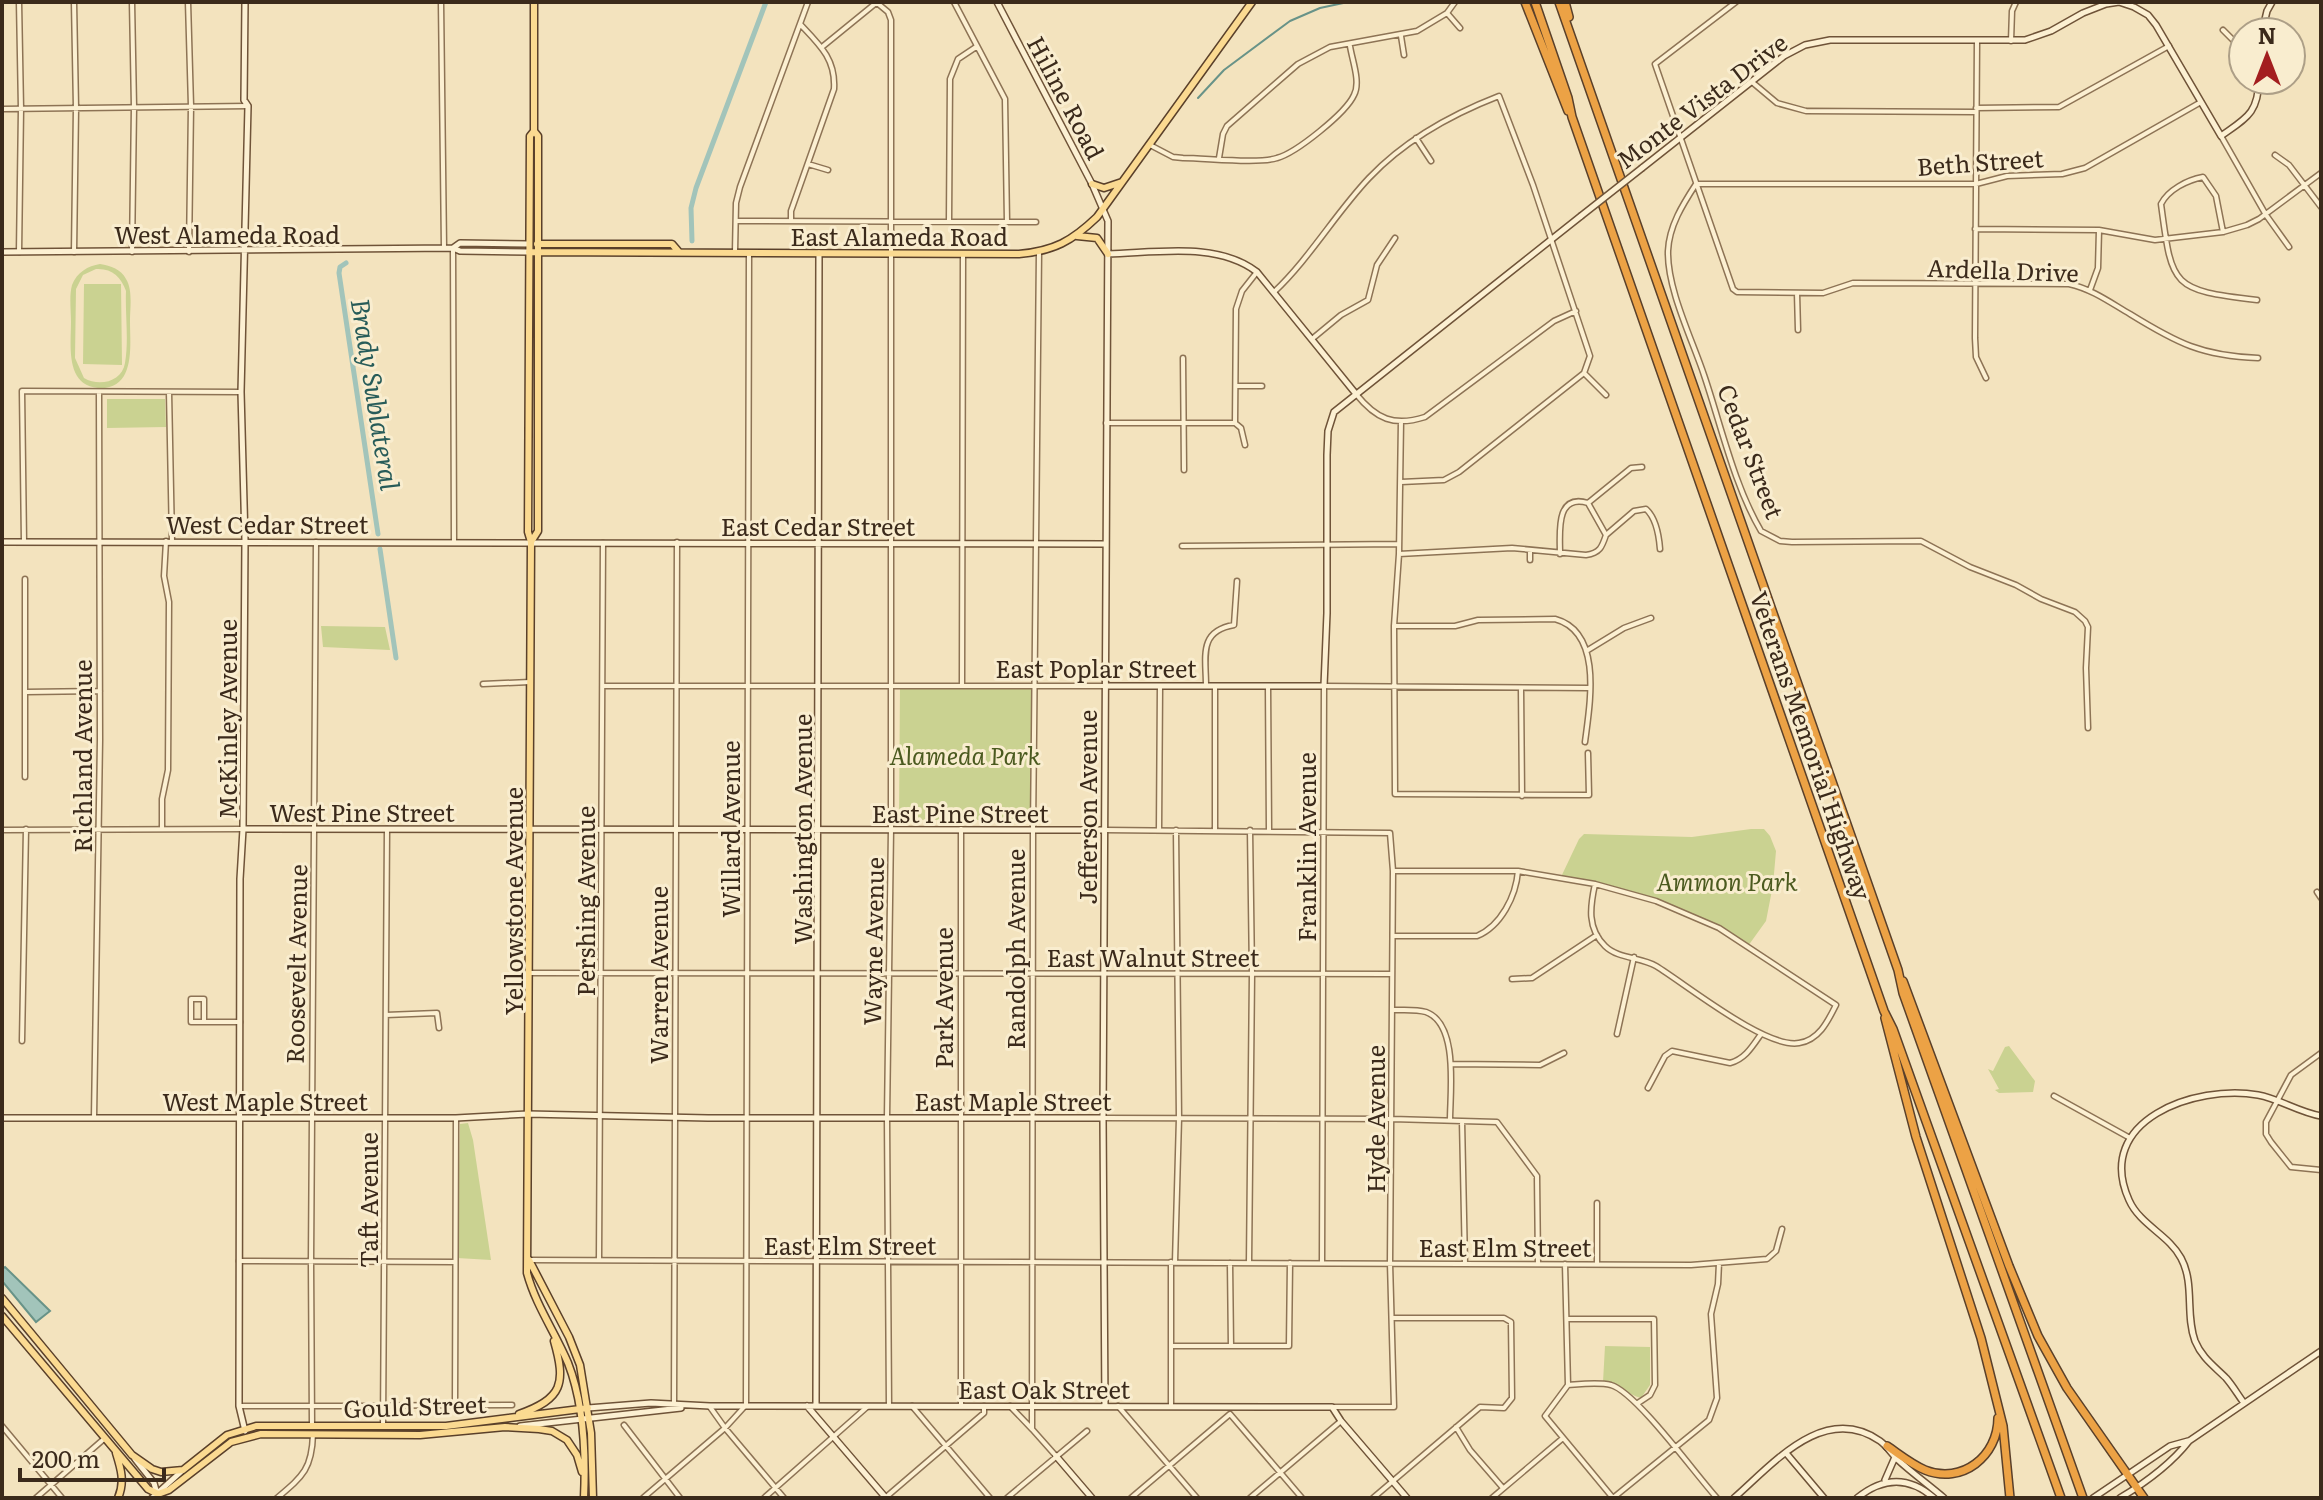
<svg xmlns="http://www.w3.org/2000/svg" width="2323" height="1500" viewBox="0 0 2323 1500" font-family="Literata,serif">
<style>
.green{fill:#cad291;fill-rule:evenodd}
.water{fill:#a2c4ba;stroke:#689388;stroke-width:2}
.lines{fill:none;stroke-linecap:round;stroke-linejoin:round}
.stream{stroke:#689388;stroke-width:2}
.canal{stroke:#a2c4ba;stroke-width:5}
.street-casing{stroke:#8d7355;stroke-width:7}
.secondary-casing{stroke:#6f5338;stroke-width:8}
.primary-casing{stroke:#5a402a;stroke-width:9}
.highway-casing{stroke:#5a402a;stroke-width:10}
.street{stroke:#fcf0d2;stroke-width:4}
.secondary{stroke:#fcf0d2;stroke-width:5}
.primary{stroke:#fbda91;stroke-width:6}
.highway{stroke:#eca245;stroke-width:7}
.secondary-bridge-casing{stroke:#6f5338;stroke-width:8;stroke-linecap:butt}
.secondary-bridge{stroke:#fcf0d2;stroke-width:5}
.labels{text-anchor:middle;dominant-baseline:central;stroke-width:6;stroke-linejoin:round;paint-order:stroke}
.street-label{font-size:24px;fill:#3b2a1b;stroke:#f9edcf}
.park-label{font-size:24px;font-style:italic;fill:#4b5a1f;stroke:#f9edcf}
.water-label{font-size:26px;font-style:italic;fill:#285c59;stroke:#f9edcf}
</style>
<rect width="100%" height="100%" fill="#f3e3be"/>
<path class="green" d="M100,264C111,266 121,269 126,279C133,290 130,308 130,321C130,346 136,390 98,388C65,385 71,345 71,322C71,310 69,296 72,285C77,272 88,266 100,264ZM96,269C112,268 121,277 126,291C125,314 129,340 125,363C122,382 99,387 84,378L75,358L76,289L83,275Z
M84,284H121L122,365L83,364Z
M107,399H165L166,427L107,428Z
M321,626L385,627L390,650L323,647Z
M900,686L1032,688L1030,820H899Z
M1751,829H1764L1770,836L1776,851L1773,885L1766,921L1748,946L1719,928L1656,901L1561,877L1579,839L1584,834L1692,837Z
M2009,1046L2035,1081L2033,1092L1999,1093L1995,1090L1999,1089L1988,1069L1993,1071L2005,1047Z
M468,1123L473,1140L491,1260L457,1258L460,1124Z
M1605,1346L1650,1347V1385L1641,1398C1628,1395 1620,1384 1603,1382Z"/>
<path class="water" d="M5,1267L50,1311L36,1322L2,1281V1269Z"/>
<g class="lines">
<path class="stream" d="M1198,98L1224,70L1290,21L1320,8L1348,2"/>
<path class="canal" d="M692,241L691,208L696,188L766,2
M346,263L340,267L339,273L378,534
M380,549L396,658"/>
<g class="street-casing">
<path id="street" d="M19,2L21,109L19,252
M74,2L76,108L74,252
M132,2L134,107L132,252
M188,2L191,106L189,252
M441,2L444,248
M876,2L888,12L891,20V829L887,1118L889,1406
M954,2L1005,99L1007,222
M1736,2L1655,64L1733,289L1737,292L1823,293L1853,283L2069,284C2092,289 2111,303 2130,314C2177,343 2202,356 2258,358
M1447,13L1460,28
M2223,30L2238,45L2243,46
M1401,36L1404,55
M1977,41L1975,338L1976,357L1986,378
M2011,41L2012,11L2016,2
M822,47L876,3
M1752,82L1777,103L1806,111L1976,112
M1976,108L2059,107L2169,46
M2,109L248,106
M2221,136L2266,215L2289,247
M1416,138L1431,161
M1150,145L1173,157L1183,158C1206,158 1258,164 1277,158C1296,153 1346,113 1354,95C1361,82 1352,60 1350,46
M2275,155L2289,165L2321,207
M1219,158L1223,134L1227,126L1298,64L1330,47L1417,31L1447,13L1455,2
M808,164L828,170
M791,220V211L834,89C836,59 819,44 800,24
M736,221L1036,222
M949,221L950,79L958,59L976,47
M1975,229L2099,230L2155,240L2223,232L2247,225L2259,219L2321,173
M2223,232L2216,196L2203,177C2187,180 2168,190 2161,204C2172,287 2171,290 2257,300
M453,248L454,542
M735,252L736,203L740,187L808,2
M1039,252L1033,830L1032,1429L1056,1456
M2090,290L2098,268L2099,230
M1274,292C1310,258 1335,214 1369,178C1405,140 1450,115 1499,96L1533,185L1590,356L1584,373
M1797,293L1798,330
M1312,339L1341,315L1368,300L1377,265L1395,238
M1183,358L1184,470
M1584,373L1606,395
M1237,386H1262
M169,392L172,541
M1356,394C1376,419 1394,427 1425,417L1554,321L1576,311
M1401,421L1399,554L1394,626L1395,794L1589,795L1588,753
M1106,423H1235
M1235,423L1236,309L1242,291L1257,272
M1235,423L1241,428L1245,445
M1401,482L1444,480L1459,472L1584,373
M1588,503L1631,468L1642,467
M24,542L22,391L241,392
M1182,546L1399,544
M1399,554L1512,548L1586,555C1600,553 1602,547 1606,535
M1560,554C1560,533 1555,493 1588,503L1606,535L1634,511L1646,509C1656,518 1659,536 1660,549
M1530,560V551
M25,579V777
M1394,626H1455L1478,620L1555,619C1603,632 1590,703 1585,742
M1588,650L1624,628L1651,618
M483,684L530,682
M962,684L963,255
M603,686H1105
M1206,686C1206,657 1198,631 1234,625L1237,581
M1215,686V830
M1268,686L1269,830
M1521,688L1522,796
M26,692L100,691
M2088,728L2086,668L2088,627L2085,621L2075,612L2041,599L2016,585L1970,567L1921,541L1792,542L1780,541L1761,531C1734,485 1721,425 1704,375C1692,339 1667,289 1668,251C1669,226 1683,204 1696,184H1976L2007,176L2062,174L2085,168L2201,102
M162,829V799L168,770L169,602L164,576L166,541
M961,829V1406
M2,830L243,829
M1105,830L1390,833L1393,871L1390,1263L1394,1407H1332
M1159,830L1160,686
M1393,871H1518L1595,884L1656,901L1719,928L1836,1005C1828,1021 1819,1040 1799,1043C1766,1049 1687,985 1656,966C1641,957 1618,959 1605,946C1587,928 1590,907 1595,884
M2317,892L2321,898
M1393,936H1477C1501,926 1516,896 1518,871
M530,973L1391,974
M1512,979L1532,978L1597,935
M191,999H204V1022H191Z
M1394,1010C1404,1010 1416,1009 1426,1012C1459,1024 1450,1092 1450,1120
M386,1015L437,1013L439,1028
M204,1022H240
M1617,1034L1634,957
M22,1041L26,829
M2321,1053L2291,1075L2266,1122V1134L2271,1142L2291,1167L2321,1170
M1451,1064L1540,1065L1564,1053
M1648,1088L1665,1056L1672,1051L1730,1063C1745,1059 1752,1047 1761,1034
M2054,1096L2130,1138
M94,1118L100,740L99,393
M1103,1118L1392,1119L1497,1122L1537,1176L1538,1264
M1462,1121L1465,1264
M529,1260L1691,1265L1767,1259L1776,1251L1782,1229
M599,1260L603,543
M239,1261L455,1262
M1171,1262V1406
M1175,1262L1179,1118L1176,830
M1230,1263L1231,1346
M1249,1263L1252,974L1250,830
M1322,1263L1324,686L1589,688
M1565,1264L1568,1385L1545,1416L1613,1498L1709,1420L1717,1398L1711,1314L1718,1284L1719,1263
M1597,1264V1203
M1567,1319H1654L1655,1385L1650,1395L1638,1403
M1171,1346H1289L1290,1263
M1568,1385C1582,1384 1598,1382 1611,1385C1636,1392 1696,1475 1717,1498
M674,1404L677,542
M239,1406L512,1405
M912,1406L990,1498
M1010,1406L1032,1429
M1118,1406L1197,1498
M455,1407L456,1118
M710,1407L725,1428L784,1498
M1230,1414L1302,1498
M312,1425L311,1262L316,542
M624,1425L680,1498
M2,1426L62,1498
M383,1427L387,829
M1456,1427L1470,1450L1503,1488
M36,1498L105,1438
M277,1498C303,1476 312,1469 313,1434
M643,1498L725,1428L746,1405L749,253
M764,1498L867,1407
M885,1498L984,1413V1406
M1007,1498L1087,1431
M1131,1498L1230,1414
M1250,1498L1341,1421
M1373,1498L1480,1407L1504,1408L1512,1398L1511,1322L1504,1318H1392
M1492,1498L1563,1438"/>
</g>
<g class="secondary-casing">
<path id="secondary" d="M245,2L244,100L248,106L241,392L245,540L243,829L240,879L239,1406L245,1431
M997,2L1092,184L1108,221L1103,1118L1105,1406
M2262,32L2267,11L2272,2
M1642,168L1784,56L1805,45L1830,40H2025L2051,31L2083,13L2106,4L2119,2L2134,7L2148,15L2156,25L2221,136C2246,118 2258,114 2259,80
M453,248L460,243L529,244
M2,252L453,248L460,251L529,252
M1108,254C1155,253 1217,241 1257,272L1356,394
M2,542L1105,544
M1105,686H1324L1327,613V455L1328,431L1334,412L1581,216
M243,829L1105,830
M2,1118H456L528,1114L708,1118H1103
M2244,1403C2238,1395 2233,1386 2226,1378C2214,1366 2202,1358 2195,1341C2185,1314 2195,1284 2181,1258C2169,1235 2140,1225 2129,1200C2093,1120 2196,1084 2258,1095C2280,1099 2298,1112 2321,1116
M807,1406L886,1498
M816,1406L819,253
M588,1408L651,1403L710,1406L1332,1407L1341,1421L1407,1498
M520,1426L681,1408
M1786,1453L1824,1498
M1056,1456L1092,1498
M135,1459L154,1483L157,1494
M1885,1480L1895,1457
M152,1498L183,1470
M1734,1498C1773,1464 1824,1402 1880,1441C1887,1446 1891,1453 1897,1459C1912,1473 1929,1485 1944,1498
M1857,1498C1883,1477 1909,1476 1934,1498
M2093,1498L2170,1446L2188,1441
M2120,1498C2145,1483 2171,1464 2189,1441L2321,1351"/>
</g>
<g class="primary-casing">
<path id="primary" d="M534,131L530,136L528,532L531,542L527,1273C536,1306 555,1332 568,1363C584,1404 586,1455 584,1498
M1092,184L1104,188L1122,182
M1077,236L1097,238L1108,254
M537,244H672L678,251
M529,252L1019,254C1054,251 1072,241 1097,217L1252,2
M531,542L538,531V136L534,131V2
M529,1260L569,1337L580,1365L591,1433L593,1498
M2,1298L132,1455L152,1469L161,1472L183,1470L227,1435L256,1426H446L588,1408
M2,1316L148,1489L158,1494L169,1490L231,1442L261,1434L420,1435L505,1427L539,1429L552,1431L567,1440L577,1455L582,1472
M519,1414C563,1399 566,1383 554,1341
M116,1453C121,1469 125,1482 118,1498"/>
</g>
<g class="highway-casing">
<path id="highway" d="M1525,2L1568,111
M1535,2L1568,98L1572,117L1884,1011L1893,1029L2061,1498
M1559,2L1898,970L1903,993L2083,1498
M1565,2L1569,17
M1903,981L2009,1266L2038,1336L2067,1388L2144,1498
M1885,1018L1916,1137L1981,1338L2003,1426L2010,1498
M1887,1446C1899,1454 1911,1464 1925,1470C1962,1485 1998,1456 1998,1418"/>
</g>
<use href="#street" class="street"/>
<use href="#secondary" class="secondary"/>
<use href="#primary" class="primary"/>
<use href="#highway" class="highway"/>
<g class="secondary-bridge-casing">
<path id="secondary-bridge" d="M1581,216L1642,168"/>
</g>
<use href="#secondary-bridge" class="secondary-bridge"/>
</g>
<g class="labels">
<g class="street-label">
<text transform="translate(1067 97) rotate(62)">Hiline Road</text>
<text transform="translate(1701 100) rotate(-37)">Monte Vista Drive</text>
<text transform="translate(1980 161) rotate(-4)">Beth Street</text>
<text x="227" y="233">West Alameda Road</text>
<text x="899" y="235">East Alameda Road</text>
<text transform="translate(2003 269) rotate(2)">Ardella Drive</text>
<text transform="translate(1752 451) rotate(69)">Cedar Street</text>
<text x="267" y="523">West Cedar Street</text>
<text x="818" y="525">East Cedar Street</text>
<text x="1096" y="667">East Poplar Street</text>
<text transform="translate(226 719) rotate(-90)">McKinley Avenue</text>
<text transform="translate(1812 745) rotate(71)">Veterans Memorial Highway</text>
<text transform="translate(81 756) rotate(-90)">Richland Avenue</text>
<text transform="translate(1086 807) rotate(-90)">Jefferson Avenue</text>
<text x="362" y="811">West Pine Street</text>
<text x="960" y="812">East Pine Street</text>
<text transform="translate(729 829) rotate(-90)">Willard Avenue</text>
<text transform="translate(801 829) rotate(-90)">Washington Avenue</text>
<text transform="translate(1305 847) rotate(-90)">Franklin Avenue</text>
<text transform="translate(512 901) rotate(-90)">Yellowstone Avenue</text>
<text transform="translate(584 901) rotate(-90)">Pershing Avenue</text>
<text transform="translate(872 941) rotate(-89)">Wayne Avenue</text>
<text transform="translate(1014 949) rotate(-90)">Randolph Avenue</text>
<text x="1153" y="956">East Walnut Street</text>
<text transform="translate(295 964) rotate(-89)">Roosevelt Avenue</text>
<text transform="translate(657 975) rotate(-90)">Warren Avenue</text>
<text transform="translate(942 998) rotate(-90)">Park Avenue</text>
<text x="265" y="1100">West Maple Street</text>
<text x="1013" y="1100">East Maple Street</text>
<text transform="translate(1374 1119) rotate(-90)">Hyde Avenue</text>
<text transform="translate(367 1200) rotate(-90)">Taft Avenue</text>
<text x="850" y="1244">East Elm Street</text>
<text x="1505" y="1246">East Elm Street</text>
<text x="1044" y="1388">East Oak Street</text>
<text transform="translate(415 1405) rotate(-2)">Gould Street</text>
</g>
<g class="park-label">
<text x="965" y="754">Alameda Park</text>
<text x="1727" y="880">Ammon Park</text>
</g>
<g class="water-label">
<text transform="translate(377 394) rotate(81)">Brady Sublateral</text>
</g>
</g>
<rect width="2323" height="1500" fill="none" stroke="#3b2a1b" stroke-width="8"/>
<g transform="translate(2267 56)"><circle r="38" fill="#f9edcf" stroke="#ad9f87" stroke-width="2"/>
<path d="M0-6L14 30L0 20L-14 30Z" fill="#a31e1f"/>
<text y="-12" font-size="22" font-weight="bold" text-anchor="middle" fill="#3b2a1b">N</text>
</g>
<path d="M20 1468v12h144v-12" fill="none" stroke="#3b2a1b" stroke-width="4"/>
<text x="32" y="1468" font-size="24" fill="#3b2a1b" stroke="#f9edcf" stroke-width="6" paint-order="stroke">200 m</text>
</svg>
